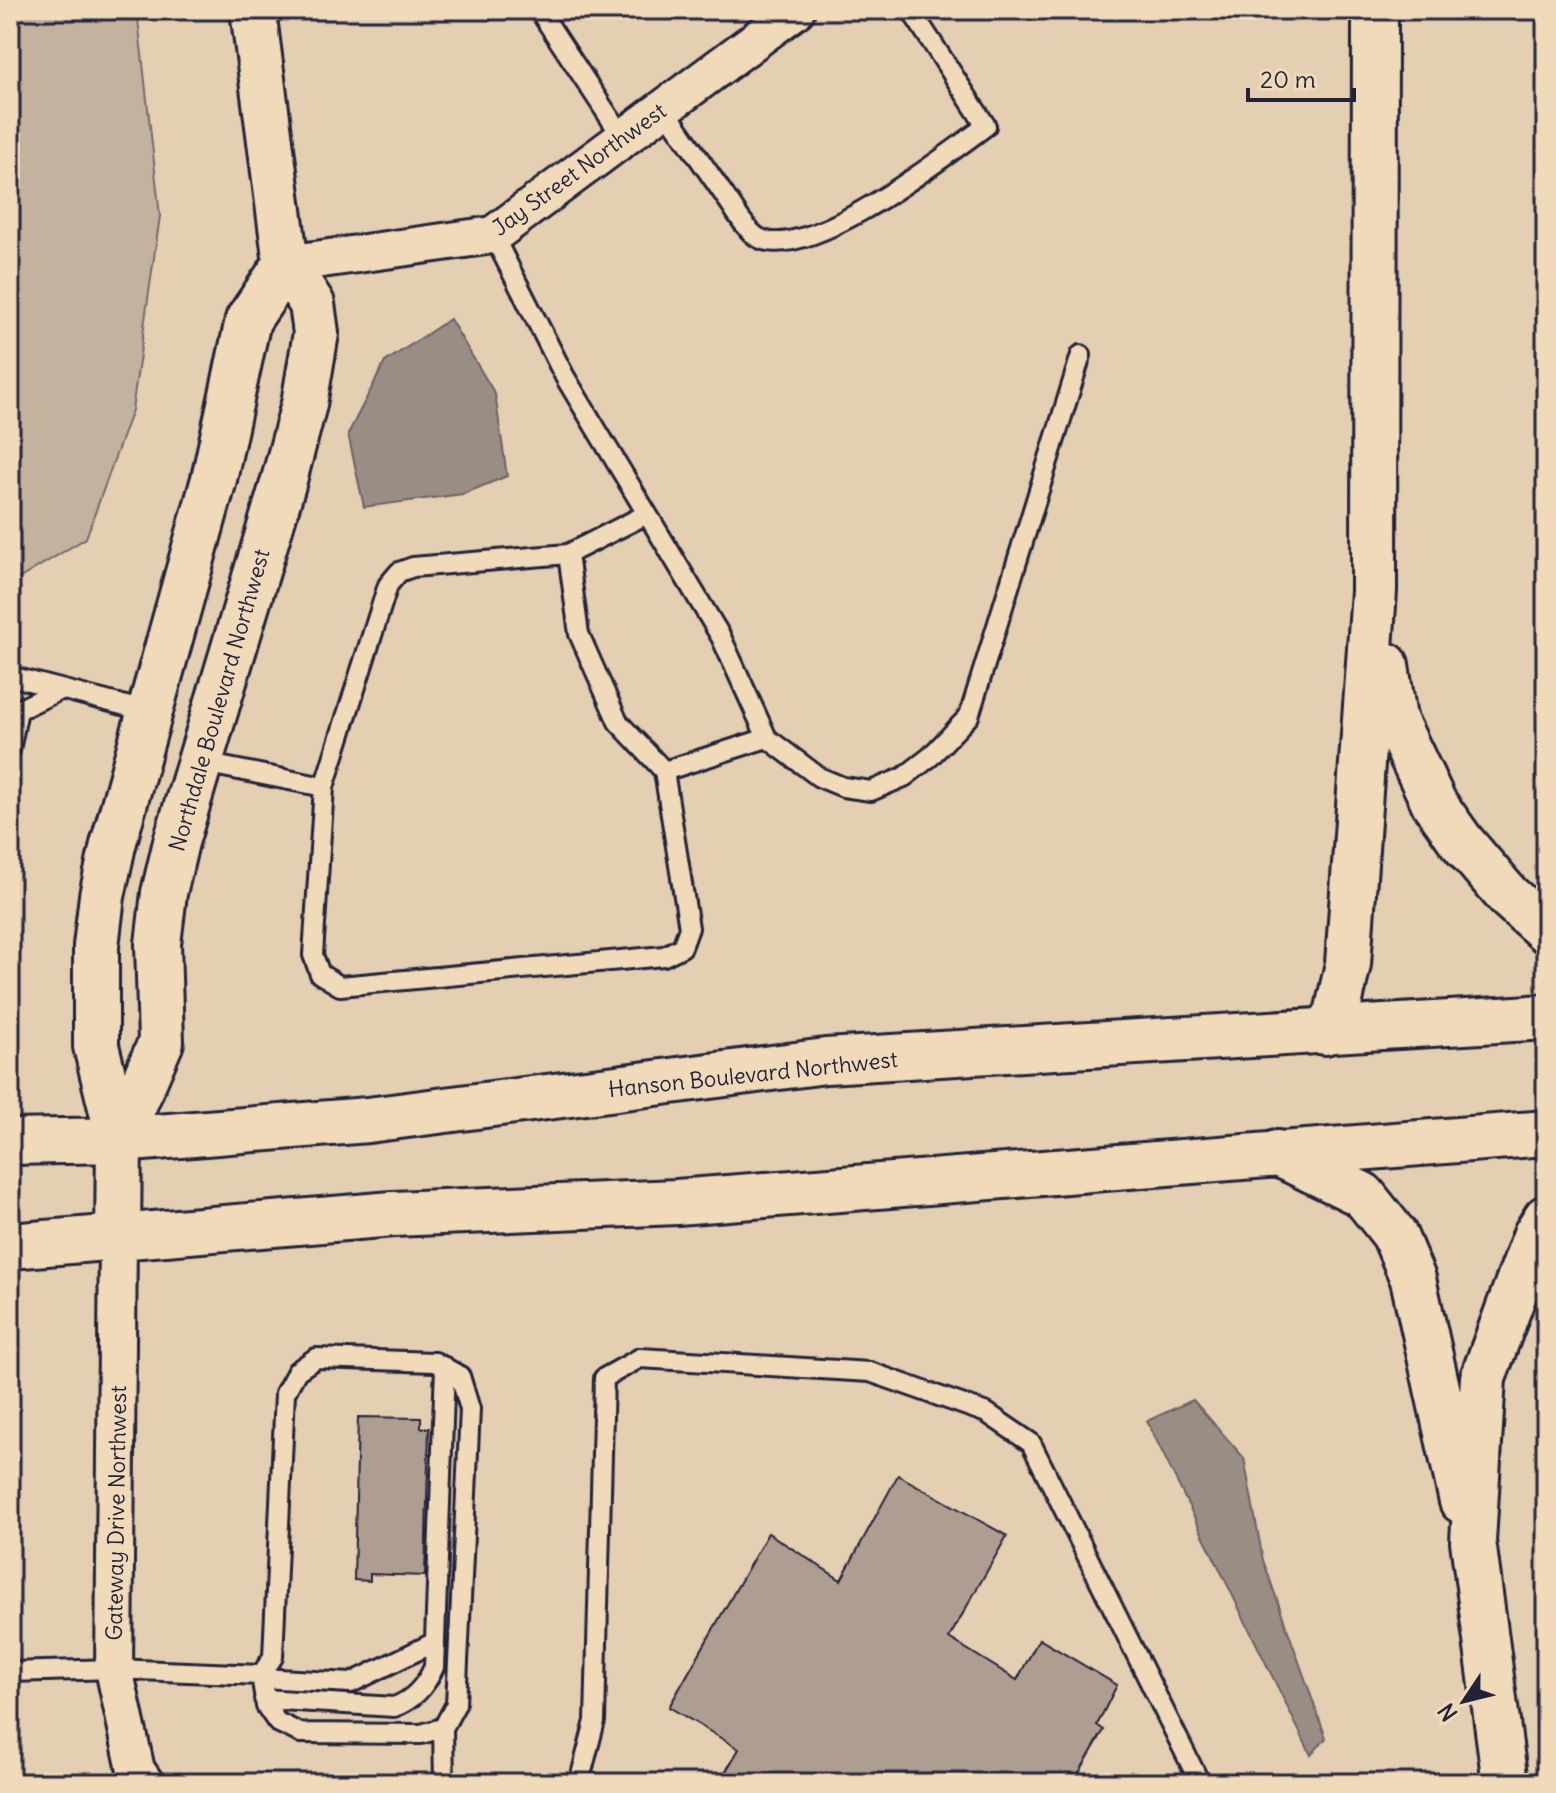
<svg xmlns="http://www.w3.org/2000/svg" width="1556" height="1793" viewBox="0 0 1556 1793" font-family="Delius,sans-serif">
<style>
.green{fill:#c3b29e;stroke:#726a6c;stroke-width:2}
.water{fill:#9a8d84;stroke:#6a6267;stroke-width:2}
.building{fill:#ae9e91;stroke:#22223b;stroke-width:2}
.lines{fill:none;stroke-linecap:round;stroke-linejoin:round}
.lane-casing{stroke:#22223b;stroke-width:24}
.street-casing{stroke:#22223b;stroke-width:42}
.secondary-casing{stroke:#22223b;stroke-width:50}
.highway-casing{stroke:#22223b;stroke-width:50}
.lane{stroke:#f0dab9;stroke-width:18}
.street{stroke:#f0dab9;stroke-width:36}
.secondary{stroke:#f0dab9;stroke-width:44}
.highway{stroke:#f0dab9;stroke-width:44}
.labels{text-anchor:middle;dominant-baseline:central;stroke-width:6;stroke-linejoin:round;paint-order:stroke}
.street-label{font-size:22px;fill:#22223b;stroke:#f0dab9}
</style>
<rect width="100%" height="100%" fill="#e4cfb2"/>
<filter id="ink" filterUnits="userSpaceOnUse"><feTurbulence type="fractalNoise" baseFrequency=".0125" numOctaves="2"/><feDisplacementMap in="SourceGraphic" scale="16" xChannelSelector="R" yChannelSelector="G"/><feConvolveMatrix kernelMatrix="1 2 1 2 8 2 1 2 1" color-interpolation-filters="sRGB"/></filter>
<g filter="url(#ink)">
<path class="green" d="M10,10H137L160,216L132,410L86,538L10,584Z"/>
<path class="water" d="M450,319L495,394L507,476L463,494L364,507L348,434L385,362Z
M1193,1400L1244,1458L1263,1560L1326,1738L1311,1755L1147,1421Z"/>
<path class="building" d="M358,1417L421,1418V1428H429L425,1576L370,1574V1581L354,1580Z
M898,1475L1007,1536L949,1638L1017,1680L1039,1639L1117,1685L1097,1725L1104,1730L1073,1783H719L739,1749L669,1707L768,1533L841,1580Z"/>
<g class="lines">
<g class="lane-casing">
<path id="lane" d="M539,10L623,138
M664,108C685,138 706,169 727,199C735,210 745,229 757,237C804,267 946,155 986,126L911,10
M493,235L565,377L721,637L767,738L819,777L843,787L871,791L904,777L930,757L969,716L1081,355
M568,554L647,514
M10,676L149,712
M10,750L18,710L60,690
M199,762L324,787L313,955L320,974L340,986L664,956L682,947L689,928L664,771L618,722L579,634L568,554L413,567L399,572L388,585L324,787
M664,771L767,738
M10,1672L114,1669L261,1675L273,1657L285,1393L297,1371L316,1358L435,1362L460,1376L470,1409L456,1704L443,1728L421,1734L300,1733L277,1722L266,1706L261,1675
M261,1678L351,1683L435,1642
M264,1699L394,1707C414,1700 426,1685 434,1667L445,1367
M443,1728L444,1783
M579,1783L595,1721L604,1378L640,1358L870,1372L987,1413L1031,1443L1200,1783"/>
</g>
<g class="street-casing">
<path id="street" d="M286,264L493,235L796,10
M118,1237L114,1669L136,1770L145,1783"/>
</g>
<g class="secondary-casing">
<path id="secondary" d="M119,1140L161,1042L158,944L164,893L176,842L283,484L304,404L316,333L312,304L286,264L253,10
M10,1142L119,1140L368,1120L826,1061L1546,1017
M118,1237L119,1140L96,1046V946L102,896L113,845L214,479L248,320L286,264
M10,1246L393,1214L677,1202L1546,1133"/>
</g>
<g class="highway-casing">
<path id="highway" d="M1386,665L1394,719L1434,803L1461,841L1508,896L1546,930
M1325,1032L1337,1014L1348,964L1374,591L1375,10
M1277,1153L1363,1195L1394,1234L1413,1279L1462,1501
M1505,1783L1473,1541L1483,1378L1536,1234L1546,1218"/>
</g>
<use href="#lane" class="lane"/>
<use href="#street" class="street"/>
<use href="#secondary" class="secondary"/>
<use href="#highway" class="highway"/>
</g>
</g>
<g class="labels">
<g class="street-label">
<text transform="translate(579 169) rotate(-36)">Jay Street Northwest</text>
<text transform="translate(219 700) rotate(-74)">Northdale Boulevard Northwest</text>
<text transform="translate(753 1074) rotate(-6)">Hanson Boulevard Northwest</text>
<text transform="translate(116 1513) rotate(-89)">Gateway Drive Northwest</text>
</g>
</g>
<rect width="1556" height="1793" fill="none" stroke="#f0dab9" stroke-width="40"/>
<rect x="20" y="20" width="1516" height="1753" fill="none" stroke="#22223b" stroke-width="3" filter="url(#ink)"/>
<g transform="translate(1464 1701) rotate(235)" stroke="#f0dab9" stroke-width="6" paint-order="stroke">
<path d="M0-6L14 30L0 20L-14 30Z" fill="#22223b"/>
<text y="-12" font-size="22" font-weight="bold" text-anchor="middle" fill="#22223b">N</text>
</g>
<path d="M1248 88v12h106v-12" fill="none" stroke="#22223b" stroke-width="4"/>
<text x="1260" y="88" font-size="24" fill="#22223b" stroke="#f0dab9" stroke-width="6" paint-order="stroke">20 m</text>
</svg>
